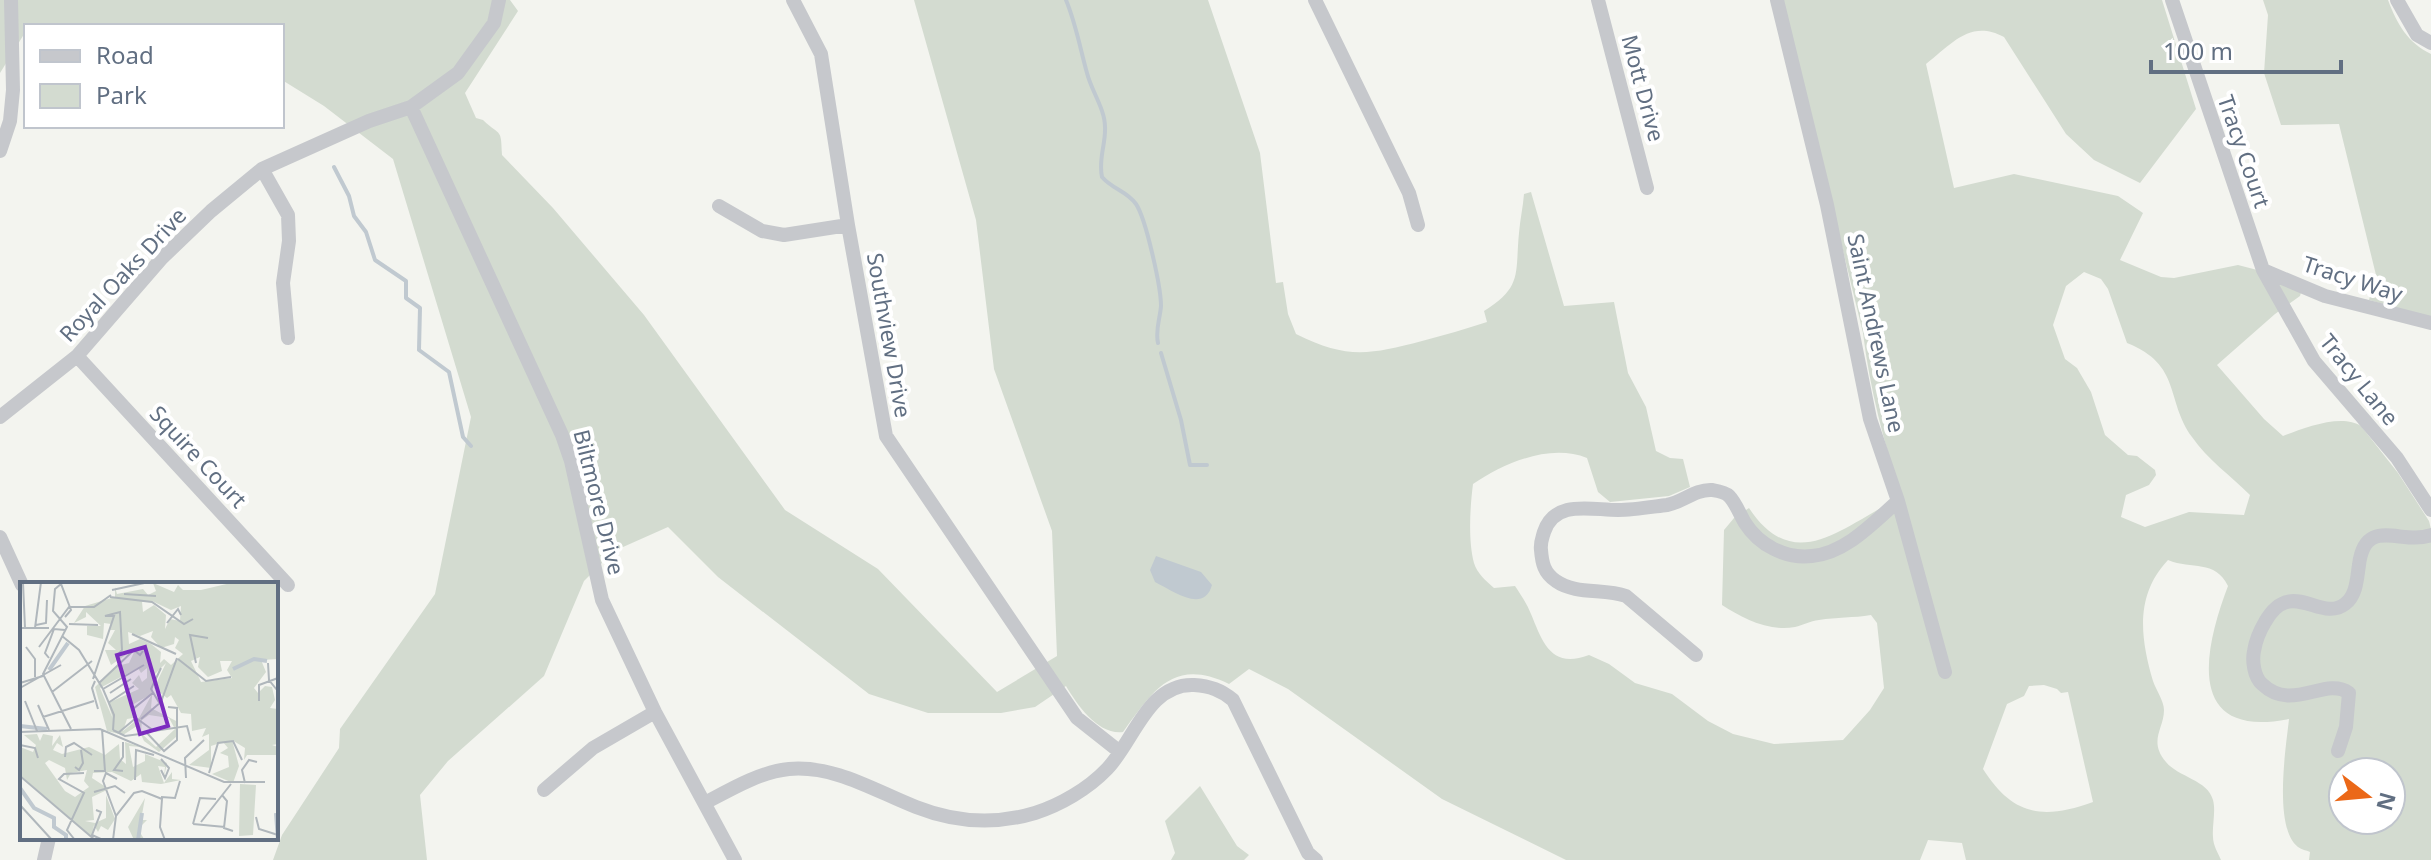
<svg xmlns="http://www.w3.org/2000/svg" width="2431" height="860" viewBox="0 0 2431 860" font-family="'Noto Sans',sans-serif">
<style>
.green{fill:#d3dbd0;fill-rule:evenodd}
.water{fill:#c0c9d0}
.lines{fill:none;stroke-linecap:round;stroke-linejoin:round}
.stream{stroke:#c0c9d0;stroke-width:4}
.minor{stroke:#c6c8cc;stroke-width:14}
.labels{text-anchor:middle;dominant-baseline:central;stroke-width:8;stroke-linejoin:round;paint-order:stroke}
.street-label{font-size:22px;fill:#616f82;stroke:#fff}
.inset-river{fill:none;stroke:#c0c9d0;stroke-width:4}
.inset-road{fill:none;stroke:#b0b7bc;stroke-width:2}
.view{fill:#7b2cbf;fill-opacity:0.15;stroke:#7b2cbf;stroke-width:4}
.inset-edge{fill:none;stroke:#616f82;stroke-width:4}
</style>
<rect width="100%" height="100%" fill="#f3f4ef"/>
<path class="green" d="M0,0H510L518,11L465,93L476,118L483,120C501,137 501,127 502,155L553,208L644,315L785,510L878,569L997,692L1057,656L1052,531L994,369L976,220L914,0H1208L1260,153L1276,283L1283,282L1288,314L1296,334C1346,359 1369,355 1422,341C1444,335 1466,329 1487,322L1484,311C1523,287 1515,273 1519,233C1520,220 1523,207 1524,194L1531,192L1564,306L1614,302L1628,373L1646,407L1656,451L1670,458L1683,459L1690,487L1669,496L1610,502L1598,492L1587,458C1550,443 1504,463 1473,484C1470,507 1468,541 1474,563C1477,573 1486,581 1494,588L1515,586C1521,595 1527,604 1531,614C1543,643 1551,669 1589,655L1609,664L1635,683L1672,694L1708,721L1733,734L1774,744L1843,740L1870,710L1884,688L1877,623L1871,615C1853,618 1837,617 1819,620C1810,621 1803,625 1795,627C1769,632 1742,618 1722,605L1724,530L1734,518L1749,508C1797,581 1849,519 1902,498C1884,443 1870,390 1863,333L1782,0H2162L2196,109L2140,183L2094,160L2066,134L2004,37C1970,19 1952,44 1926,64L1954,188L2014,174L2118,196L2143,213L2120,260L2161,277L2174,278L2238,265L2304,282L2300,296L2275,314L2217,365L2264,419L2283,436C2303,428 2342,413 2361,426L2398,473L2429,521L2431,529V860H2309L2310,852C2306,850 2302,850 2298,847C2273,828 2286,747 2289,719C2184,740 2204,649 2228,586C2215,559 2192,570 2168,560C2135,595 2140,637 2153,681C2156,690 2164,701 2164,710C2164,729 2148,741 2166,762C2178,777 2208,780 2213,800C2216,811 2212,826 2213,837C2213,845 2218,853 2221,860H1966L1962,843L1928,840L1920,860H1566L1442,799L1288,689L1249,669L1229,684C1173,657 1153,691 1123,732C1098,735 1078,706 1066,686L1035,707L1001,713H928L869,694L718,577L668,527L614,551L584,581L544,676L448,761L420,795L427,860H273L282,835L339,748L340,729L435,594L471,417L393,159L324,106L282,80V26H47L31,23L26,26V31L0,73ZM2084,272L2101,279L2108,289L2127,343C2182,365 2165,399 2192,437C2207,459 2231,476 2250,495L2244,515L2189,512L2145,527L2121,517L2126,495L2149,485L2156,475L2155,470L2137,456L2128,455L2105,435L2091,392L2077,368L2065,359L2053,325L2066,286ZM2044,685L2057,689L2061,693L2068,692L2093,802C2043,820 2013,816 1983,769L2007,704L2024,696L2029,686ZM2343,772H2391V820H2343Z
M2263,0H2388C2397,24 2408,43 2431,54V318L2369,300L2376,275L2339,124L2281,125L2264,73L2268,15Z
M1200,786L1237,846L1249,855L1244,860H1171L1175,853L1165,821Z"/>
<path class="water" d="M1156,556L1201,572L1212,585C1204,614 1173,591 1155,582L1150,570Z"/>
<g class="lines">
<path class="stream" d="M1066,0C1076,24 1080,48 1087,73C1091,90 1105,109 1105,127C1106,144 1098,159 1102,177C1112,189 1127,191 1136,204C1146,219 1161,287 1161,306C1160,319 1155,330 1158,343
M334,167L349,196L354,216L366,232L375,260L406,281V298L420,308L419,350L449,372L463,437L471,446
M1161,353L1181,420L1190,465H1207"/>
<path class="minor" d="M793,0L821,54L848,225L886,436L1077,718L1120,752
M1315,0L1409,193L1418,225
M1598,0L1647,188
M1777,0L1827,205L1870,419L1898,501L1945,672
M2172,0L2263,270L2314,361L2397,458L2431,510
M2397,0L2417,35L2431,43
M411,107L562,435L571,461L602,600L655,712L735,860
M0,151L10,121L13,90L11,0
M262,169L288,215L289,241L283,283L288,338
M719,206L762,231L784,235L848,225
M2263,270L2325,296L2431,323
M77,356L288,585
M0,417L77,356L162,258L211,211L262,169L369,121L411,107L458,73L494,23L499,0
M0,537L22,585
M1696,655L1626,596C1604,588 1576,595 1556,581C1544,573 1542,563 1541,550C1540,543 1542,539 1544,532C1555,499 1591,510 1618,510C1633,510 1651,507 1667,505C1683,502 1695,489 1712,490C1718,491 1725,492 1729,496C1736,503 1740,515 1745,523C1759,545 1785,559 1812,556C1846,553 1874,522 1898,501
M2338,751L2346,727L2349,693C2325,676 2292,713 2262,684C2254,677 2252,661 2254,651C2256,639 2259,632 2265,622C2291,576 2320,623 2345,604C2357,595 2357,577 2359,565C2365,515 2402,546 2431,535
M544,790L593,748L655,712
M705,803C731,789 760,772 789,769C835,765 875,791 916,807C954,822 995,825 1035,813C1060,805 1088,789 1107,769C1134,741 1148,683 1194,685C1210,686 1221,690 1233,700L1308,853L1316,860
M44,860L49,838"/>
</g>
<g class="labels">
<g class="street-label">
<text transform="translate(1644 88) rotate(75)">Mott Drive</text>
<text transform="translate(2245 151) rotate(71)">Tracy Court</text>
<text transform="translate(122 274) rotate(-47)">Royal Oaks Drive</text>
<text transform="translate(2353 278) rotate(18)">Tracy Way</text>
<text transform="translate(1877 333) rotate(78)">Saint Andrews Lane</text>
<text transform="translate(890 335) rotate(80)">Southview Drive</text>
<text transform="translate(2360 379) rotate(51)">Tracy Lane</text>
<text transform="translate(199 456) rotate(47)">Squire Court</text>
<text transform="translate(600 502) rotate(76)">Biltmore Drive</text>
</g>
</g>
<g transform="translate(20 582)">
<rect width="258" height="258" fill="#f3f4ef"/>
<path d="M215,0H258V77L241,78L246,90L234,106L238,111L245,104L252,105L255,118L250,126L258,127V162L252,163L258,165V173H227L224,178L225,166L212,158L219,184L213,201L192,192L209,185L208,174L200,171L208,166L203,160L191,164V186L169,183L189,168V152L182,155L186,146L172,149L171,132L161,131L151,113L147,116L134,106L146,81L134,93L131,126L158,140L157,154L139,170L124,159L117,144L103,153L87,149L75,105L97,84L109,81L116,66L91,83L85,68H96L88,61L95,48H90L91,42L84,41L83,57L67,53V44H81L66,30V35L54,41L65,24L95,15V5L97,12L123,7L128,13L136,9L133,1L154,10L158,3L163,8H181ZM132,19L151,28L161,24L160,39L150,37L145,47L146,33L134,23L123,30L122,20ZM133,49L131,55L141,66L154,62L155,55L159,58L155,66L163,72L151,83L144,77L140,81L141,70L131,62L120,57L109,62L108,50L120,54ZM180,75L178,85L188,95L202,89L200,79H212L207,88L212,96L181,100L171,79ZM118,86L121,91L127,86V96L122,100L119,93L112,101L119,107L88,121L93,137L80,106ZM132,112L119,136L103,149L107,137L113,136L110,124ZM129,133L149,136L155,147L136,165L121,151L122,138ZM17,152L20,159L23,152L33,154L32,164L40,153L43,165L37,161L33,168L42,172L69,165L85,173L99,162L100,177L106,182L105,160L121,165L109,164L113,185L125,179V172L147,181L144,195L145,185L138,184L144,201L152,190V197L161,198L141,202L122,200L121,192L111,199L92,190L73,191L72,196L89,207L72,215L74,238L65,239L75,241L86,236V213L95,237L88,248L81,244L78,250L74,243L72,255L0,193V165L13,170L16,163L4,153ZM29,178L45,186L47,198L51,191L67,188L64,199L69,205L55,215L45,209L25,181ZM220,202L236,203L233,253L219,254ZM125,216L121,238H127L118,247L124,257L114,258L108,245Z" fill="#d3dbd0" fill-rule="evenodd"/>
<path class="inset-river" d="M213,87L234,77L247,79M29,88L48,61M0,144L27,147M0,206L14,226L34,236V245L46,253V258M256,231L258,258M118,258L122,231"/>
<path class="inset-road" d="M3,1L5,46M92,8L129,0M104,12L136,14M90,15L132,20L164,42L173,37M45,35L51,28L41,2L35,7L33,29L47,45L23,92L51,147M147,41L158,27L161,33M49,42L78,43M16,43L26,41L27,18M0,46H29M15,46L21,0M112,52L156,72M42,54L59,68L83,107L94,133L93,148M6,65L15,77V95M19,65L49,25H74L91,13M29,76L25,71L34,47L45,48M158,77L186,99L211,95M176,81L170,53L188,56M248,81L249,98L257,108M73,97L94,34H85L100,30L102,68L96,75M75,99L72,106L78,127M0,101L23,94M79,101L114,68L120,73L123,69M0,106L41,83M83,107L124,83M32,110L72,79M90,111L111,97M5,119L17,149M239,119V103L258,96M88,121L114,104M140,122L131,107L141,86M18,123L29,148M23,135L74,119M114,136L113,127L134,110M121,137L141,120L157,76M93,148L105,154L127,151L144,169L157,158V126L148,125M0,150L80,147L204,200H245M98,151L116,136L134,149L167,144L171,159M103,160V175L94,188L103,189M0,163L15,166L18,176M45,175L46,165L54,161L72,173M55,185L59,188L63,181L61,168M141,188L145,196L149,186L141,177M74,189H85L82,147M189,191L198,161L213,159L222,178M0,194L75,258M166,196L165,176L184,158M115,198L116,168L134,173M225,201L222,188L229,178L237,180M74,210L95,204L105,211M202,213L207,219L204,246L213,249M141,215L155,216L160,199M0,223L32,258M76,228L81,230L72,253L83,258M96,234L83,199L86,191L97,197M236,235L239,247L258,253M181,240L211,202M173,242L180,216L196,217M173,242L205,245M55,258L47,248L64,211L39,197L44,192L64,191M93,258L96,234L114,211L122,209L142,217L140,245L145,258"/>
<path class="view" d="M125,65L148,144L120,152L97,73Z"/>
<rect width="258" height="258" class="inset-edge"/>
</g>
<rect x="24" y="24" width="260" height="104" fill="#ffffff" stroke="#c0c5cd" stroke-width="2"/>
<rect x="40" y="50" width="40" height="12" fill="#c6c8cc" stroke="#c0c5cd" stroke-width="2"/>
<text x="96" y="64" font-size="24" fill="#616f82">Road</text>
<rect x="40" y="84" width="40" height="24" fill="#d3dbd0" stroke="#c0c5cd" stroke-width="2"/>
<text x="96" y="104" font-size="24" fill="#616f82">Park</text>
<g transform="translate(2367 796) rotate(106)"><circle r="38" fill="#ffffff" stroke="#c0c5cd" stroke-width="2"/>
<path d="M0-6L14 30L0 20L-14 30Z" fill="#eb6818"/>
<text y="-12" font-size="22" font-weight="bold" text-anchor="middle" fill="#616f82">N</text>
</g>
<path d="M2151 60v12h190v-12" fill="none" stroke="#616f82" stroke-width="4"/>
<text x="2163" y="60" font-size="24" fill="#616f82" stroke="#ffffff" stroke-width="6" paint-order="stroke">100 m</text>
</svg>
